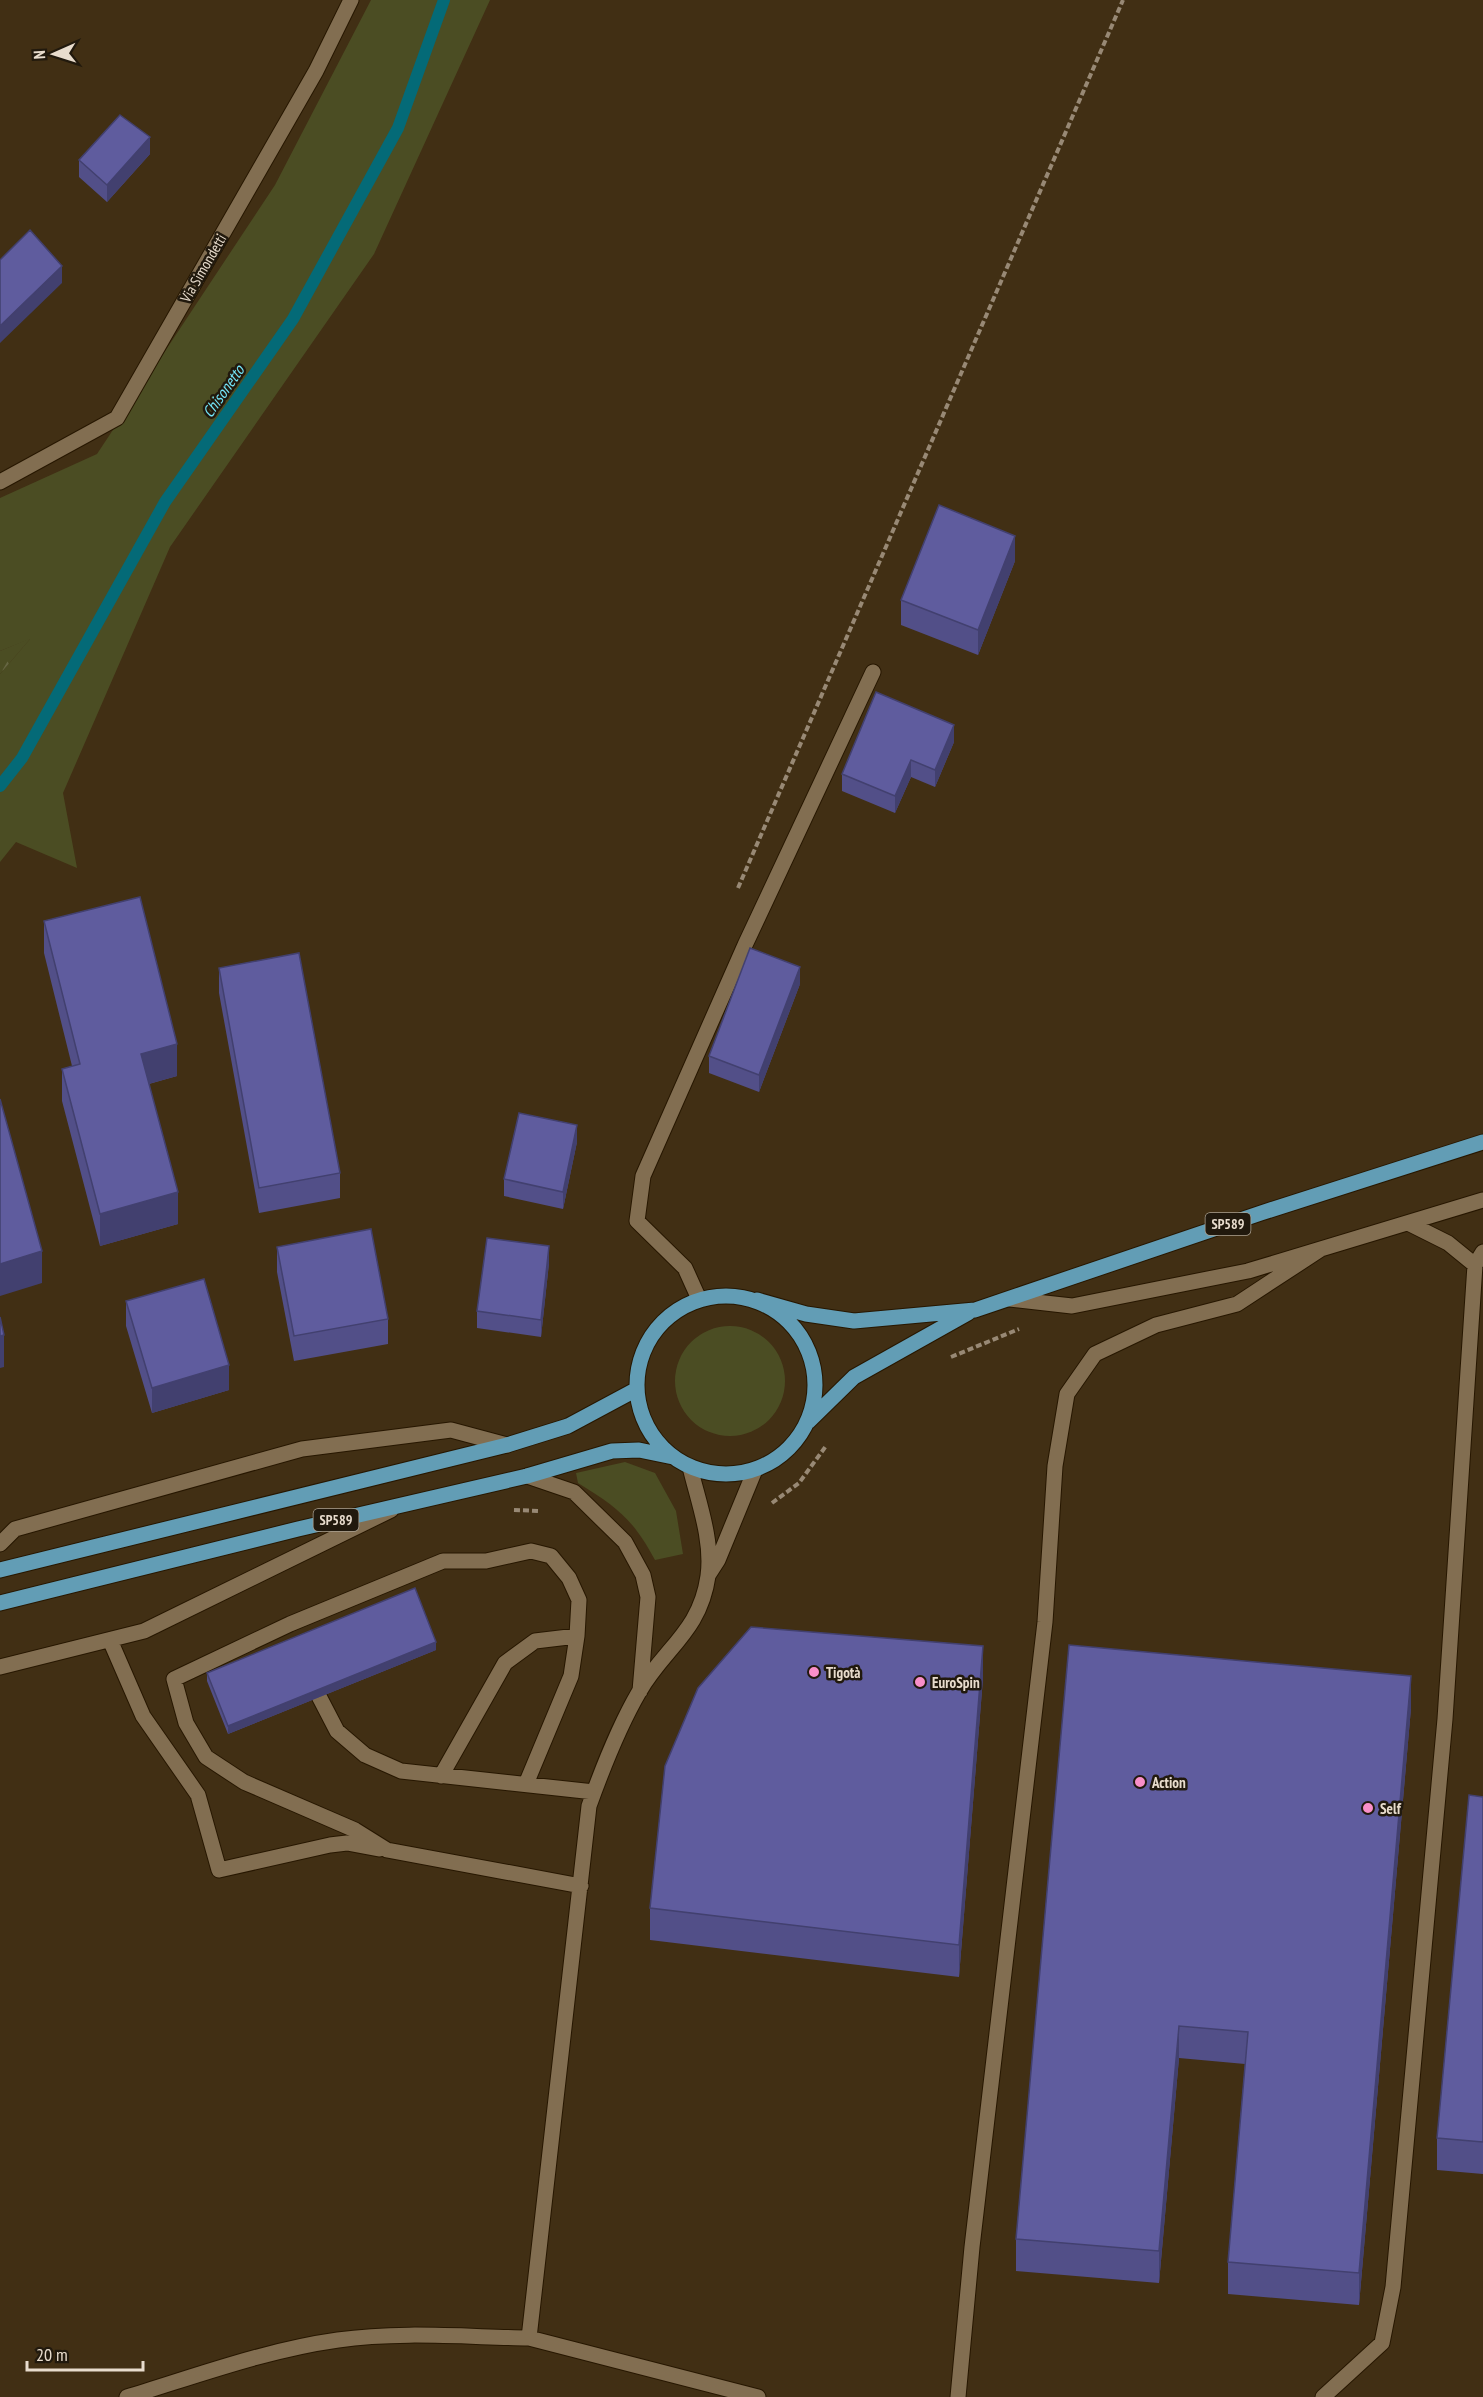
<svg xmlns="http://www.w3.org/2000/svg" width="1483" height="2397" viewBox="0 0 1483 2397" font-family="'PT Sans Narrow',sans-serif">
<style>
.green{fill:#4b4d23}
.forest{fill:url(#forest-firs)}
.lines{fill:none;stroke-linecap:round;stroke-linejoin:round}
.stream{stroke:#046a77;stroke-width:12}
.lane-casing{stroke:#271700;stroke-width:17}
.street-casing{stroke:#271700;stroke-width:17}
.primary-casing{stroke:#271700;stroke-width:17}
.path{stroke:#988975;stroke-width:4;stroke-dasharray:6 3;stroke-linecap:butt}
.lane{stroke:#826e51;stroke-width:15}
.street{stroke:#826e51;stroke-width:15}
.primary{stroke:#629db5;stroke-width:15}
.wall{fill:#524f88}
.shaded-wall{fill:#42406f}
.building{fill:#5f5c9e;stroke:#42406f;stroke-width:1.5}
.poi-dot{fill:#f98fc9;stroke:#21190d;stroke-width:2}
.labels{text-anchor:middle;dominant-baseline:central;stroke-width:5;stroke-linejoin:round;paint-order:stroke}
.shield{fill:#21190d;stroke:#aca293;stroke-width:1.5}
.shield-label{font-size:14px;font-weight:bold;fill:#e8dccd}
.street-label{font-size:15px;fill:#e8dccd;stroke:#21190d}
.poi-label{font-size:15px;font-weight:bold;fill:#e8dccd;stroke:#21190d;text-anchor:start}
.water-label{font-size:16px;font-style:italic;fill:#74e5f8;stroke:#21190d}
</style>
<defs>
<pattern id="forest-firs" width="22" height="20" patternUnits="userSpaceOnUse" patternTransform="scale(1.5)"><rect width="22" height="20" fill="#4b4d23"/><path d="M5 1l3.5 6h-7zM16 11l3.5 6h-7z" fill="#656642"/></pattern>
</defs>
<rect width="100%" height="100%" fill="#412f14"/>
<path class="green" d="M371,0H490L374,254L170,547L63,793L77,868L16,842L0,862V674L30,639L0,651V498L97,454L275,185Z
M675 1381a55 55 0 1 1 110 0a55 55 0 1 1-110 0Z
M625,1462L655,1473L676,1511L683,1554L655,1560C633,1519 617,1507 578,1483L576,1473Z"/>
<path class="forest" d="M31,638L0,674V651Z"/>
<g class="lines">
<path class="stream" d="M0,786L22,758L165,502L293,319L398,128L444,0"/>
<g class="lane-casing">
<path id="lane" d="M1410,1224L1448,1243L1475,1265
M699,1299L685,1268L637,1221L643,1176L745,945L873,672
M1010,1299L1072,1306L1248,1271L1483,1200
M690,1467C698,1501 713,1540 708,1576C700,1632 664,1648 639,1692C618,1728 603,1767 589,1806L529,2338L758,2397
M527,1476L574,1492L625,1542L643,1575L648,1597L640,1691
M0,1544L15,1529L302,1449L451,1430L507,1445
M709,1574L718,1560L755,1470
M110,1640L143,1716L198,1795L219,1870L330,1845L347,1843L379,1849
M0,1667L144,1631L391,1510
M310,1679L337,1731L365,1755L401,1771L594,1792
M441,1776L505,1663L535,1641L577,1636
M526,1784L571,1676L577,1636L579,1600L569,1578L551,1556L531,1551L486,1561H443L290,1624L174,1679L186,1723L206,1757L244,1782L355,1830L387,1850L581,1886
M127,2397C196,2376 266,2350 338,2340C400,2331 466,2337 529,2338
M958,2397L972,2247L1045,1622L1055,1466L1067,1394L1095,1354L1156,1325L1237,1304L1321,1249
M1323,2397L1382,2343L1393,2287L1445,1719L1475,1265L1483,1252"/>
</g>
<g class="street-casing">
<path id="street" d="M0,482L117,418L316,71L351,0"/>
</g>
<g class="primary-casing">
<path id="primary" d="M637 1385a89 89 0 1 1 178 0a89 89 0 1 1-178 0Z
M757,1300L806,1314L854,1321L975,1310L1261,1213L1483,1142
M808,1422L854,1377L968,1313
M0,1570L507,1445L568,1426L637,1389
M0,1603L298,1529L527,1476L612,1451L639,1450L673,1457"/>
</g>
<path class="path" d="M738,888L1123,0
M951,1357L1019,1329
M772,1503L799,1483L826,1446
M514,1510L539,1511"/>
<use href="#lane" class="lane"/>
<use href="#street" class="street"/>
<use href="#primary" class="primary"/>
</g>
<path class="wall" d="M150,154L107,202L79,177V160Z
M1015,561L978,655L901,625V600Z
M954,742L935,787L911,777L895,813L842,791V774Z
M44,921L177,1076L149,1084L178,1224L100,1246L62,1101V1069L72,1066L44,953Z
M219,968L340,1173V1198L259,1213L219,993Z
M800,984L759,1092L709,1073V1056Z
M577,1142L563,1209L504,1196V1179Z
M277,1247L388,1319V1344L294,1361L277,1272Z
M549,1263L541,1337L477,1328V1311Z
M126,1301L229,1390L152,1413L126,1326Z
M436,1650L228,1734L207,1681V1673Z
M983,1678L959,1977L650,1940V1908Z
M1411,1708L1359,2305L1228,2294V2262L1245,2064L1179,2058L1159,2283L1016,2271V2239Z
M1483,1797V2174L1437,2170V2138Z"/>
<path class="shaded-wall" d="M150,137V154L107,202V185Z
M62,266V283L0,343V326Z
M1015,536V561L978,655V630Z
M954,725V742L935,787V770Z
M911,760V777L895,813V796Z
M800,967V984L759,1092V1075Z
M177,1044V1076L141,1086V1054Z
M577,1125V1142L563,1209V1192Z
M178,1192V1224L100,1246V1214Z
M549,1246V1263L541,1337V1320Z
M42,1251V1283L0,1296V1264Z
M4,1335V1367L0,1368V1336Z
M229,1365V1390L152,1413V1388Z
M436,1642V1650L228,1734V1726Z
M983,1646V1678L959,1977V1945Z
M1411,1676V1708L1359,2305V2273Z
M1179,2026V2058L1159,2283V2251Z"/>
<path class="building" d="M120,115L150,137L107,185L79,160Z
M30,230L62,266L0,326V260Z
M939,505L1015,536L978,630L901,600Z
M876,692L954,725L935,770L911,760L895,796L842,774Z
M140,897L177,1044L141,1054L178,1192L100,1214L62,1069L80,1064L44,921Z
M750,948L800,967L759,1075L709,1056Z
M299,953L340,1173L259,1188L219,968Z
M0,1099L42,1251L0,1264Z
M519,1113L577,1125L563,1192L504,1179Z
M371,1229L388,1319L294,1336L277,1247Z
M487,1238L549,1246L541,1320L477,1311Z
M204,1279L229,1365L152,1388L126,1301Z
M0,1317L4,1335L0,1336Z
M415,1588L436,1642L228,1726L207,1673Z
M751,1627L983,1646L959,1945L650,1908L665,1766L698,1688Z
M1069,1645L1411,1676L1359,2273L1228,2262L1248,2032L1179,2026L1159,2251L1016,2239Z
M1469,1795L1483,1797V2142L1437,2138Z"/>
<g class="poi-dot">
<circle cx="814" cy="1672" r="6"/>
<circle cx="920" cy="1682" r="6"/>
<circle cx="1140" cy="1782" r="6"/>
<circle cx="1368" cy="1808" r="6"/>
</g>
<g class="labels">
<g class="shield">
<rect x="1205.5" y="1213" width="45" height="22" rx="4.5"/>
<rect x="313.5" y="1509" width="45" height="22" rx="4.5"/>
</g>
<g class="shield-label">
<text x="1228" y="1224">SP589</text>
<text x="336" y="1520">SP589</text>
</g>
<g class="street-label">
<text transform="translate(203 268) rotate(-60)">Via Simondetti</text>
</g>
<g class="poi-label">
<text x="826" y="1672">Tigotà</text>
<text x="932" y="1682">EuroSpin</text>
<text x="1152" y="1782">Action</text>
<text x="1380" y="1808">Self</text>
</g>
<g class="water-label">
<text transform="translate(223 391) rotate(-55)">Chisonetto</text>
</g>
</g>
<g transform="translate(54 54) rotate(267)" stroke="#21190d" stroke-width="4.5" paint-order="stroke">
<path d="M0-4.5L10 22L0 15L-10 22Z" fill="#e8dccd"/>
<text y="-9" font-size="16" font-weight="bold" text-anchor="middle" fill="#e8dccd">N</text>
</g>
<path d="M27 2361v9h116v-9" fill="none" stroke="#e8dccd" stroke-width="3"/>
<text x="36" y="2361" font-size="18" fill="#e8dccd" stroke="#21190d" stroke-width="4.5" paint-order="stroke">20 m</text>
</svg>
